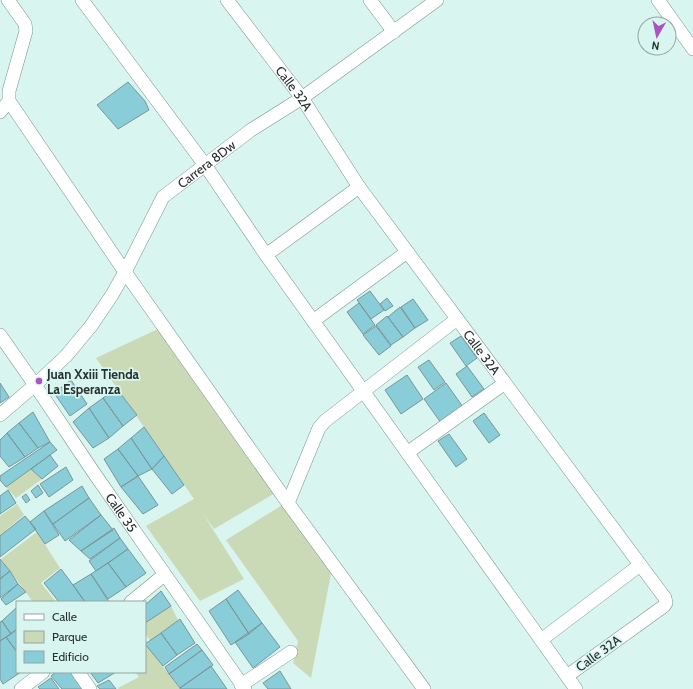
<svg xmlns="http://www.w3.org/2000/svg" width="693" height="689" viewBox="0 0 693 689" font-family="Cabin,sans-serif">
<style>
.green{fill:#cad9b6}
.building{fill:#88cdd7;stroke:#7b959a}
.lines{fill:none;stroke-linecap:round;stroke-linejoin:round}
.minor-casing{stroke:#7a948f;stroke-width:14}
.minor{stroke:#fff;stroke-width:13}
.poi-dot{fill:#a954c3;stroke:#d9f5ef;stroke-width:1.5}
.labels{text-anchor:middle;dominant-baseline:central;stroke-width:3.5;stroke-linejoin:round;paint-order:stroke}
.street-label{font-size:13px;fill:#273230;stroke:#d9f5ef}
.poi-label{font-size:13px;font-weight:bold;fill:#273230;stroke:#d9f5ef;text-anchor:start}
</style>
<rect width="100%" height="100%" fill="#d9f5ef"/>
<path class="green" d="M158,329L275,493L214,529L202,512L244,579L200,601L146,526L194,499L96,358Z
M31,469L42,479L16,498L6,487Z
M17,504L24,515L6,530L8,532L0,538V516Z
M284,504L333,563L311,678L293,663L298,641L226,540Z
M37,532L60,568L41,583L56,602H33L1,559Z
M171,606L178,620L150,641L145,632V623Z
M145,643L180,689H119L118,688L139,677L135,672H145Z"/>
<path class="building" d="M128,82L145,101L149,110L118,129L97,105Z
M370,291L384,310L371,319L357,300Z
M387,298L393,306L385,311L380,304Z
M413,299L428,320L415,328L401,307Z
M359,303L375,325L363,334L347,312Z
M400,307L415,328L403,337L388,317Z
M387,316L403,337L391,345L376,325Z
M376,326L391,346L379,355L363,335Z
M461,336L477,358L466,366L450,343Z
M429,360L445,382L434,390L418,367Z
M467,366L484,389L472,397L456,374Z
M407,375L423,399L401,414L385,390Z
M71,380L87,404L70,416L54,393Z
M0,383L9,397L0,403Z
M446,383L463,407L441,423L424,399Z
M116,388L137,415L123,426L103,398Z
M103,398L123,426L109,438L89,408Z
M89,408L109,438L93,448L73,422Z
M33,412L50,442L38,448L19,423Z
M484,413L500,435L489,443L473,421Z
M19,423L38,448L25,457L7,433Z
M144,427L164,456L152,469L131,438Z
M7,433L25,457L9,467L0,456V440Z
M449,434L467,459L456,467L438,441Z
M131,438L152,469L138,476L118,449Z
M50,442L57,450L6,487L0,480V476Z
M118,449L138,476L121,487L104,459Z
M50,455L58,466L42,479L31,469Z
M164,456L184,485L172,494L152,469Z
M66,467L73,480L49,497L40,484Z
M138,476L158,505L143,514L121,487Z
M38,485L43,493L36,498L31,491Z
M82,486L89,498L53,524L44,511Z
M8,490L16,503L0,514V496Z
M26,494L30,500L26,503L22,497Z
M89,498L101,515L65,541L53,524Z
M44,511L59,535L45,544L30,522Z
M101,515L113,530L81,551L69,540Z
M25,516L36,529L0,557V536Z
M114,528L120,538L90,559L81,551Z
M120,538L128,549L96,571L89,561Z
M128,549L146,573L126,587L108,563Z
M0,559L10,571L0,579Z
M108,563L126,587L108,599L91,574Z
M61,569L73,585L85,602H59L44,583Z
M10,571L18,584L0,598V579Z
M91,574L109,602H85L73,585Z
M18,584L26,592L6,605L1,599Z
M238,590L262,623L249,634L226,599Z
M161,591L171,606L145,623V605Z
M226,599L249,634L231,645L209,611Z
M17,607V629L11,634L2,621Z
M180,619L195,643L177,655L161,633Z
M2,621L11,634L0,641V622Z
M262,623L280,647L253,668L235,642Z
M17,629V652L6,637Z
M161,633L177,655L163,666L145,644Z
M6,637L17,652V672H21L3,684L0,679V641Z
M197,644L202,650L169,674L165,667Z
M202,650L213,665L180,688L169,674Z
M211,666L227,689H180V688Z
M280,671L291,689H268L263,683Z
M56,672H74L85,686L81,689H62L51,676Z
M90,672H116L98,683Z
M51,678L59,689H40L38,687Z
M109,680L116,689H100L97,686Z"/>
<g class="lines">
<g class="minor-casing">
<g id="minor">
<path d="M8,0L25,24L26,31L9,91V101L125,272L288,503L424,689"/>
<path d="M82,0L205,165L266,255L576,689"/>
<path id="s1" d="M227,0L302,98L359,187L665,598L666,603L664,606L567,676"/>
<path d="M370,0L394,32"/>
<path d="M658,0L693,49"/>
<path d="M0,112L9,101"/>
<path d="M266,255L359,187"/>
<path d="M313,321L407,252"/>
<path id="s2" d="M0,335L35,385L94,473L245,689"/>
<path id="s3" d="M0,415L35,385L66,356L91,326L112,295L125,272L163,197L251,130L302,98L437,0"/>
<path d="M407,453L505,383"/>
<path d="M288,503L319,428L325,421L457,319"/>
<path d="M131,602L164,575"/>
<path d="M541,640L640,565"/>
<path d="M78,672L90,689"/>
<path d="M241,685L291,652"/>
<path d="M21,689L43,672"/>
</g>
</g>
<use href="#minor" class="minor"/>
</g>
<circle class="poi-dot" cx="39" cy="381" r="4"/>
<g class="labels">
<g class="street-label">
<text stroke="none"><textPath href="#s1" startOffset="111">Calle 32A</textPath></text>
<text stroke="none"><textPath href="#s3" startOffset="330">Carrera 8Dw</textPath></text>
<text stroke="none"><textPath href="#s1" startOffset="435">Calle 32A</textPath></text>
<text stroke="none"><textPath href="#s2" startOffset="215">Calle 35</textPath></text>
<text transform="translate(598 653) rotate(-36)">Calle 32A</text>
</g>
<g class="poi-label">
<text x="47" y="374">Juan Xxiii Tienda<tspan x="47" dy="15">La Esperanza</tspan></text>
</g>
</g>
<rect x="16" y="601" width="130" height="72" fill="#d9f5ef" stroke="#92a7a3"/>
<rect x="24" y="614" width="20" height="6" fill="#ffffff" stroke="#92a7a3"/>
<text x="52" y="621" font-size="12" fill="#273230">Calle</text>
<rect x="24" y="631" width="20" height="12" fill="#cad9b6" stroke="#92a7a3"/>
<text x="52" y="641" font-size="12" fill="#273230">Parque</text>
<rect x="24" y="651" width="20" height="12" fill="#88cdd7" stroke="#92a7a3"/>
<text x="52" y="661" font-size="12" fill="#273230">Edificio</text>
<g transform="translate(657 36) rotate(189)"><circle r="19" fill="#d9f5ef" stroke="#92a7a3"/>
<path d="M0-3L7 15L0 10L-7 15Z" fill="#a954c3"/>
<text y="-6" font-size="11" font-weight="bold" text-anchor="middle" fill="#273230">N</text>
</g>
</svg>
